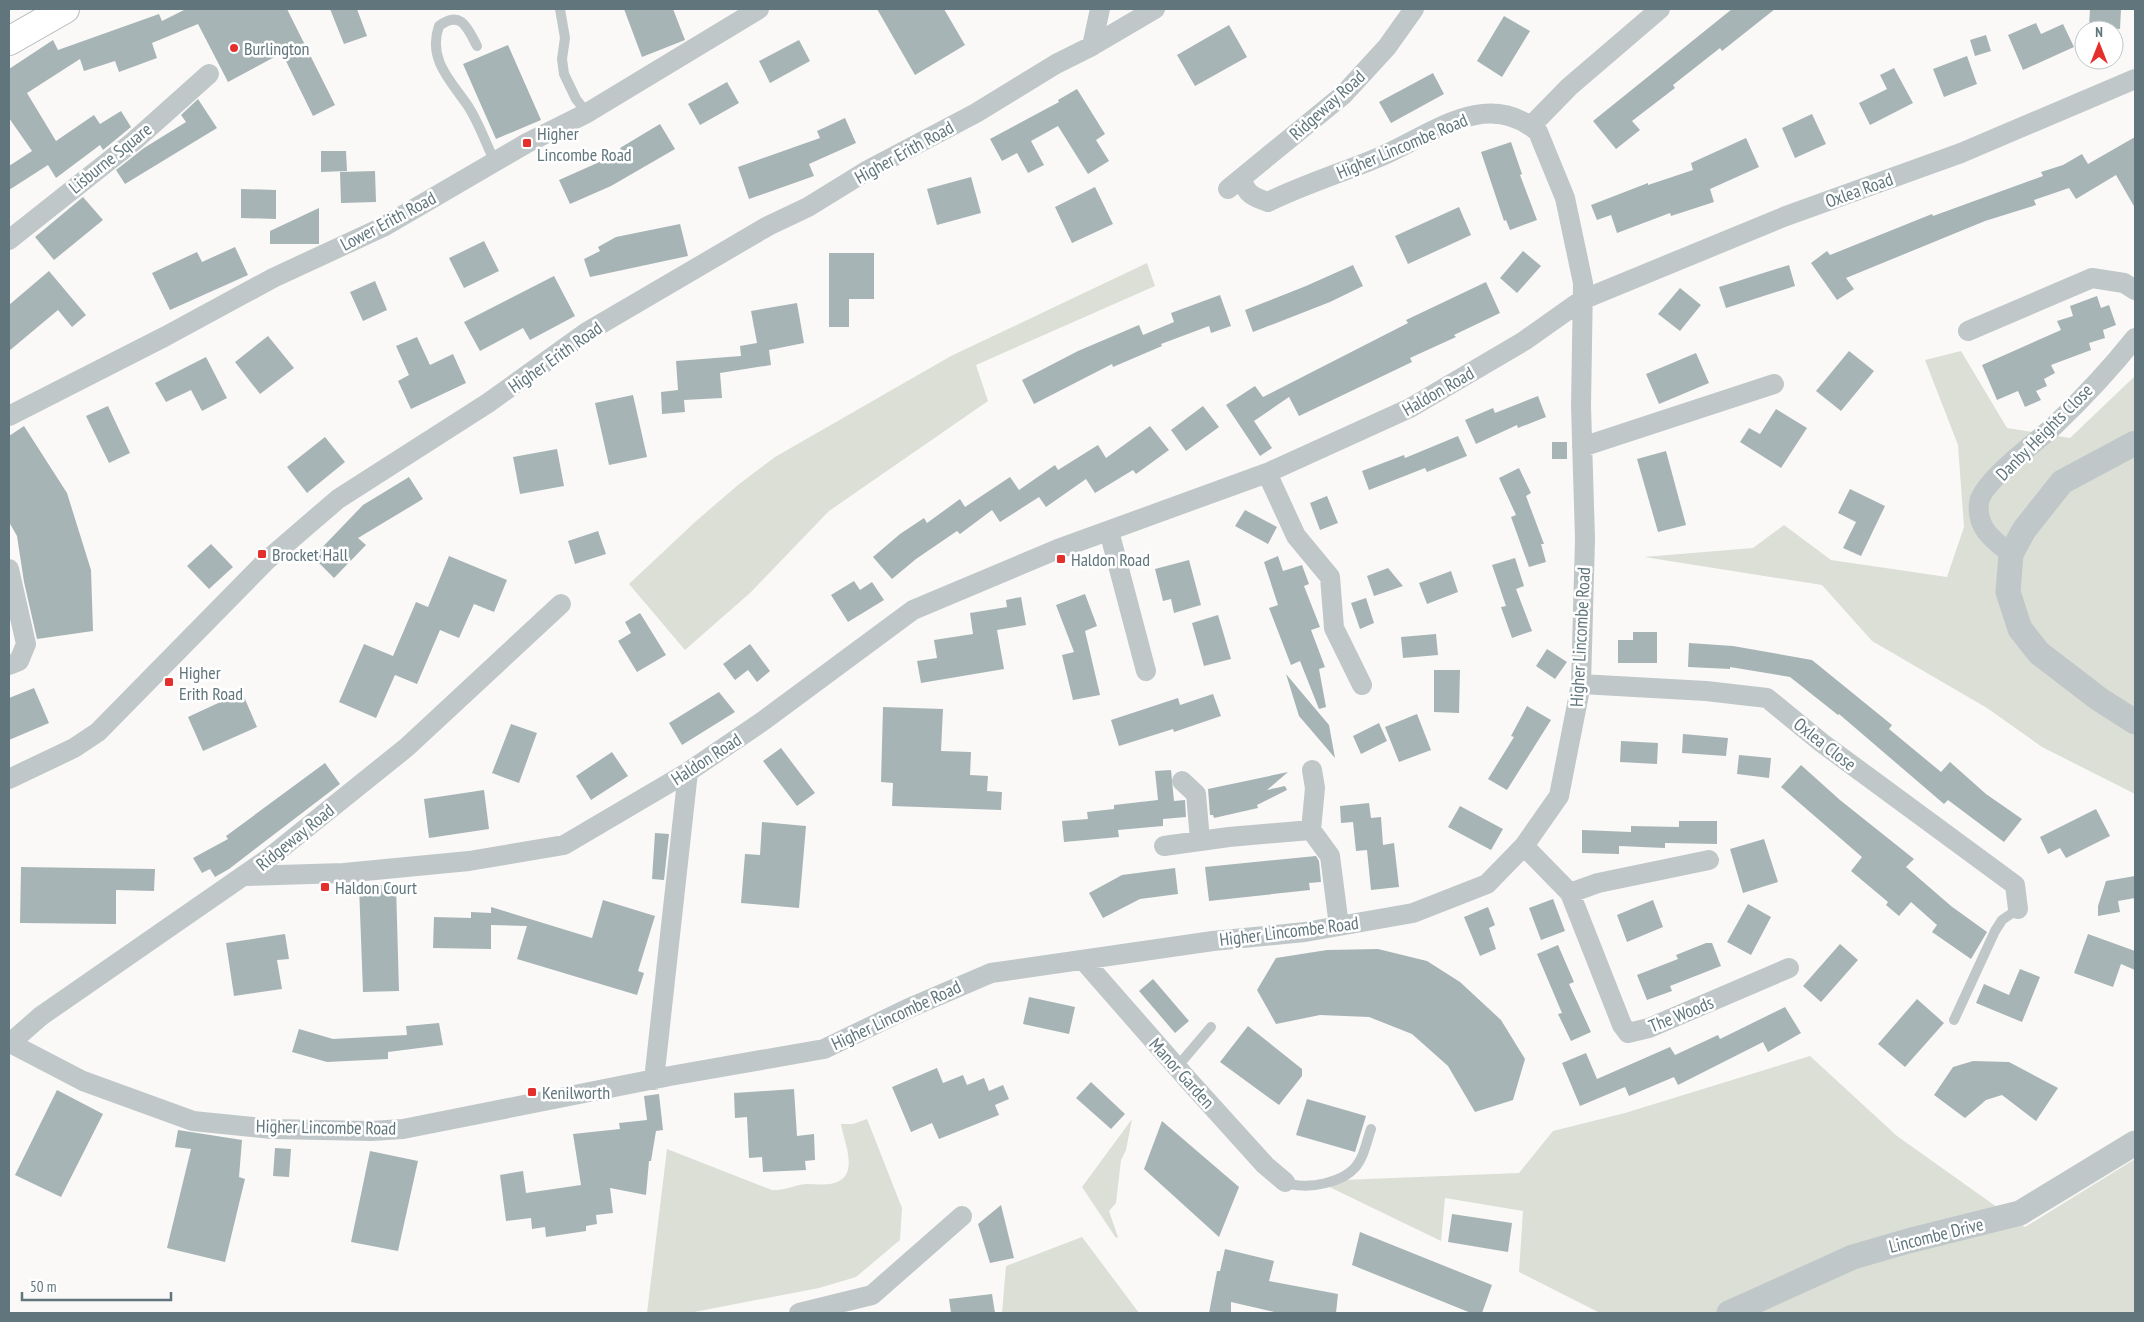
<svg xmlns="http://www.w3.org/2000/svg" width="2144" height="1322" viewBox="0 0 2144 1322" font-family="'PT Sans Narrow',sans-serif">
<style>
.green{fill:#dbdfd6}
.building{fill:#a7b4b6}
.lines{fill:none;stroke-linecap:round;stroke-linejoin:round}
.primary-casing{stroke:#b4bbbd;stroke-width:30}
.service{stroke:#c0c7c9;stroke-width:10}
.minor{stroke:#c0c7c9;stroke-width:20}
.tertiary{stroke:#c0c7c9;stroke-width:25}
.primary{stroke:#fff;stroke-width:28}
.poi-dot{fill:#e42f2d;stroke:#fff;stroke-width:2}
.labels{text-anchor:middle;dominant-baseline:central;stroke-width:5;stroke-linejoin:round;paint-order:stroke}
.poi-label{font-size:18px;fill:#60767c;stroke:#fff;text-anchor:start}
.street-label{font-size:18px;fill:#60767c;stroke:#fff}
</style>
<rect width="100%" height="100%" fill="#faf9f7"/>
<path class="green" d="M1147,263L1155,286L976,365L988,401L829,511L750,593L685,650L629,584L695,522L738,485L775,457L951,356Z
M1961,351L2007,428L2070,438L2135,376V794L2042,747L1987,708L1872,641L1822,585L1644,557L1753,548L1784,525L1831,560L1947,577L1964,527L1958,445L1925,360Z
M1810,1056L1897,1136L2025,1227L2135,1159V1313H1600L1519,1272L1523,1211L1445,1198L1441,1241L1317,1181L1519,1173L1553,1131L1625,1113Z
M867,1119L902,1208L900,1240L856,1277L819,1288L689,1313H647L667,1149L772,1190C783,1191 795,1185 806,1184C814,1184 822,1185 830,1184C862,1179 844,1143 841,1124H853Z
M1132,1119L1126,1150L1121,1160L1116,1203L1109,1211L1118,1237L1116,1238L1082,1187Z
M1082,1237L1139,1313H1002L1006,1266Z"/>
<path class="building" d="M186,9H287L335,105L313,116L282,53L228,82L198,24L152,43L157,58L119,72L115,61L84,71L80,59L27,93L56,141L94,115L100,124L121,111L131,127L103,150L100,145L56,178L48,165L9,190V166L32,151L9,118V69L53,40L58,50L159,14L162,21Z
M330,9H357L367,36L344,44Z
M624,9H673L685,40L642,57Z
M877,9H944L965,45L915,75Z
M1732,9H1775L1722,51L1720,48L1673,85L1675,88L1632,121L1640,130L1616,149L1593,121Z
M2090,9H2121L2120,29L2089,27Z
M1504,16L1530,31L1502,77L1477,61Z
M2036,23L2041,34L2063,24L2074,47L2023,70L2008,35Z
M1229,25L1247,57L1195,86L1177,55Z
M1986,35L1991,51L1975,56L1970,40Z
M799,40L810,61L770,83L759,61Z
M508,45L541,120L496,139L463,64Z
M1967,56L1977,84L1944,97L1933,69Z
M1894,68L1913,103L1870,125L1859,103L1887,89L1880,75Z
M1433,73L1444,94L1391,123L1379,102Z
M727,82L739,103L700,125L688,104Z
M1077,89L1105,134L1096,140L1109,161L1088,174L1058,126L1031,141L1044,165L1028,173L1017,153L1002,161L990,139L1059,102L1058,100Z
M198,99L217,128L125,184L116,170L144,148L186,122L181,115Z
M1812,114L1826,144L1795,158L1782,128Z
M845,118L856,143L809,164L814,176L749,199L738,167L820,138L817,131Z
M660,124L675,149L611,186L570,204L559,180L622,152L620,148Z
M2135,137V208L2116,175L2076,199L2069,188L2034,200L2036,205L1985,221L1846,278L1854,289L1837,300L1811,263L1827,251L1830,255L1932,214L1933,216L2043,176L2041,172L2063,165L2082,154L2088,164Z
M1746,138L1759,167L1710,189L1714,202L1671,216L1670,213L1617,233L1611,215L1597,220L1591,205L1648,183V185L1693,170L1691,163Z
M1511,142L1522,174L1520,175L1537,220L1510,230L1506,220L1504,221L1481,152Z
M321,151H346L347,171L321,172Z
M375,171L376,202L341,203L340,172Z
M971,177L981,213L937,225L927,189Z
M1095,187L1113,224L1072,243L1055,207Z
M241,189L276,190V219L241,218Z
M83,197L103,220L54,260L35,237Z
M1459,207L1471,235L1408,264L1395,236Z
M319,208V244H270V231Z
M680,224L688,256L590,277L584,259L600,251L598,247L616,237Z
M484,241L499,271L464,288L449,258Z
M235,247L248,275L170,310L152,273L197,252L202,262Z
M1523,251L1541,266L1517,293L1500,278Z
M829,253H874V299H849V327H829Z
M1353,265L1363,286L1330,302L1253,332L1245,310L1306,286Z
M1789,265L1795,286L1726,308L1719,287Z
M49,271L86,315L72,327L58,310L9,351V305Z
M554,276L575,316L530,340L523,328L480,351L464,322Z
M375,281L387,310L363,321L350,292Z
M1486,282L1500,313L1454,335L1456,337L1410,358L1412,362L1299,416L1289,397L1254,421L1272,448L1260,456L1226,405L1255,386L1263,397L1408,323L1406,320Z
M1680,288L1701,305L1680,331L1658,314Z
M1220,295L1231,326L1211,333L1209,326L1161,344L1162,346L1113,367L1112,364L1034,404L1022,380L1078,351L1139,325L1143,335L1174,322L1171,313Z
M2097,296L2101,308L2109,305L2116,325L2103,330L2105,338L2089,343L2091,350L2051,365L2055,373L2044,379L2047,386L2036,391L2041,400L2025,407L2018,391L1997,400L1982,365L2061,330L2057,321L2073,316L2070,306Z
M797,303L804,343L769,350L771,365L720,373L722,398L684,400L685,412L662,414L661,392L678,390L676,361L741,356L740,346L757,343L751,311Z
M268,336L294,368L260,394L235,362Z
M417,337L430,365L453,354L466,383L411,409L398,381L409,375L396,346Z
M1849,351L1874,371L1841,411L1816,391Z
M1696,353L1709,383L1659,404L1646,374Z
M206,357L227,398L202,411L191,390L166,402L155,383Z
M633,395L647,457L609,465L595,403Z
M1538,396L1546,417L1518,428L1517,425L1476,444L1465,420L1493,408L1495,413Z
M108,406L130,453L109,463L86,416Z
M1203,406L1219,427L1186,451L1171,430Z
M1776,409L1807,428L1781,468L1740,442L1749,428L1760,434Z
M24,426L67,493L91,570L93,631L37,639L24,582L17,536L9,522V436Z
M1150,426L1169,450L1136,474L1133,470L1095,493L1086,479L1046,507L1039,497L1000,522L992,510L960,534L957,531L916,559L892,579L873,557L900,534L924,518L927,523L960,499L965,507L1010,477L1019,490L1055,465L1058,470L1098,445L1106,458Z
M1458,436L1467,456L1427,472L1425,468L1369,490L1362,471L1404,455L1405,458Z
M325,437L345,462L307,493L287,467Z
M1552,442H1567V459H1552Z
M557,449L564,486L520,494L513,457Z
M1666,451L1686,525L1658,532L1637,459Z
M1519,468L1531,493L1526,496L1544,544H1541L1546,562L1529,567L1511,517L1516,515L1499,478Z
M409,477L423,499L358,538L366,545L334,578L313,557L363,505Z
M1850,489L1885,506L1861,556L1843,548L1856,522L1838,513Z
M1327,496L1338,523L1320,530L1310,503Z
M1245,510L1277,527L1268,544L1235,526Z
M598,531L606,554L575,564L568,541Z
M211,544L233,567L209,589L187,566Z
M449,556L507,580L494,612L474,604L459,638L440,630L417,684L395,675L376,718L339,702L364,644L393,656L416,602L428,607Z
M1278,556L1283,571L1302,565L1309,584L1304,586L1320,627L1311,630L1325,667L1319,669L1326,707L1319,709L1300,661L1291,665L1269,608L1278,605L1264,562Z
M1515,558L1524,586L1516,589L1532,631L1512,638L1501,607L1506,606L1492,565Z
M1189,560L1201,605L1174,613L1171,599L1163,601L1155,569Z
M1388,568L1403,586L1374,596L1367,576Z
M1451,571L1458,592L1427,604L1419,583Z
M854,581L860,590L872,582L884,600L848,622L831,595Z
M1085,594L1097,626L1085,631L1100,695L1073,700L1062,655L1074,652L1056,605Z
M1021,597L1026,625L997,630L1004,669L921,683L917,661L937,658L934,640L973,634L970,613L1007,607L1006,600Z
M1366,598L1374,623L1360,629L1351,603Z
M640,613L666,655L637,672L618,641L631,633L625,622Z
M1218,615L1231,659L1204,666L1192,623Z
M1633,632H1657V663H1618V640H1633Z
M1436,634L1438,655L1403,658L1401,637Z
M1689,643L1733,646L1812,660L1892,725L1889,729L1941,772L1950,762L1986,794L2022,819L2004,842L1948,800L1944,804L1839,714L1838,715L1790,677L1730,667V669L1688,667Z
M750,644L770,671L757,682L748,670L735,680L723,664Z
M1547,649L1567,662L1555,679L1536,666Z
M1434,670H1460L1459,713L1434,712Z
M1286,674L1329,725L1335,758L1299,716Z
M34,688L49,723L9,740V698Z
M242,692L257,727L203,751L188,717Z
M719,692L735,712L682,745L669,723Z
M1213,694L1221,716L1174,732L1173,729L1119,746L1111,720L1178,698L1180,705Z
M1527,706L1551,720L1507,790L1488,779L1514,737L1511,736Z
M883,707L943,709L941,751L971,752L970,775L988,776L987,791L1002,792L1001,810L892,806L893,783L881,782Z
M1417,714L1431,750L1399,762L1385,727Z
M1379,723L1387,741L1361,754L1353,736Z
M511,724L537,733L519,783L492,773Z
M1683,734L1728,738L1726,756L1682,753Z
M1621,741L1658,743L1657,764L1620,762Z
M781,748L815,793L797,806L763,761Z
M612,752L628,776L591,800L576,776Z
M1739,755L1771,758L1769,778L1737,774Z
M325,763L340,784L229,869L215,877L210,869L202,873L193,858L228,839L226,836Z
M1801,765L1840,800L1914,859L1906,867L1951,906L1987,932L1971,959L1932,932L1937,925L1911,902L1899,916L1886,905L1888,902L1851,871L1862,857L1781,787Z
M1171,770L1174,801L1185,800L1186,817L1163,819V826L1118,830L1119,837L1064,842L1062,821L1088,819L1087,812L1114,809V805L1158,800L1155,771Z
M1288,772L1267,790L1285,786L1287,790L1257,805L1258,808L1214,818L1213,815H1210L1208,789Z
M484,790L489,829L429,838L424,799Z
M1369,803L1371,818L1381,817L1383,845L1394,843L1399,887L1371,890L1367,850L1356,851L1353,822L1341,823L1340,806Z
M1460,806L1503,829L1491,850L1448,827Z
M2096,809L2110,836L2066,858L2060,848L2048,854L2040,837Z
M1679,821H1717V844L1665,843V848L1619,846V854L1582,853V830L1631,832V826L1679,827Z
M762,822L806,826L799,908L741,903L745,854L760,855Z
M655,833L669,834L664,880L652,879Z
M1764,839L1778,882L1743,893L1730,849Z
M1316,856L1319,861L1321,882L1309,883L1310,890L1209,901L1205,867Z
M21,867L155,869L154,891L116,890V924L20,923Z
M1175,868L1178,894L1140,899L1103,918L1089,893L1122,875Z
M2135,876V898L2118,901L2120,912L2098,916V906L2106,881Z
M396,885L399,991L363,992L359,886Z
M1553,899L1565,931L1541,940L1529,908Z
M603,900L655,916L638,971L644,973L637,995L517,959L527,926L491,925V949L433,948L434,917L471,918V912L491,913V907L592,938Z
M1653,900L1663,927L1627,942L1617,915Z
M1748,904L1771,917L1751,955L1727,942Z
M1488,907L1495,925L1489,928L1496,949L1480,956L1464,917Z
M285,934L289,959L277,960L282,989L234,996L226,943Z
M2088,934L2135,951V970L2121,964L2113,987L2074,973Z
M1706,943H1712L1721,966L1670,986L1672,991L1647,1000L1637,975L1678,959L1676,955Z
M1840,944L1858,960L1821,1002L1803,986Z
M1558,945L1574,982L1569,984L1591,1032L1571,1041L1558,1014L1562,1013L1537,954Z
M1378,949L1427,961L1460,982L1501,1020L1525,1059L1513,1100L1475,1112L1448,1066L1412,1034L1369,1017L1320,1015L1276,1024L1257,990L1276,958L1327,950Z
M2020,969L2040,977L2022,1022L1976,1003L1984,984L2009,995Z
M1153,979L1189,1021L1175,1033L1139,991Z
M1029,997L1075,1007L1069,1034L1023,1024Z
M1917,999L1944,1023L1905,1067L1878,1044Z
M1785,1007L1801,1033L1768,1052L1763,1042L1678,1085L1674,1077L1629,1096L1625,1087L1580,1106L1562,1063L1586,1053L1597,1079L1670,1047L1675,1055L1718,1035L1720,1039Z
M439,1023L443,1045L388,1052V1059L327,1062L292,1052L299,1029L333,1039L407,1035L406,1026Z
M1248,1026L1302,1069V1076L1279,1105L1220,1062Z
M1973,1061L2009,1062L2058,1088L2036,1121L2002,1095L1986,1100L1965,1118L1934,1095L1953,1067Z
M937,1068L943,1083L963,1075L967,1085L984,1078L989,1091L1003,1085L1009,1099L995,1105L999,1115L939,1139L932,1123L911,1132L892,1087Z
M1091,1082L1125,1114L1111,1129L1076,1098Z
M794,1089L797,1136L814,1134L815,1160L805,1161L806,1170L763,1172L762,1157L749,1158L747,1117L735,1118L734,1093Z
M57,1090L103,1114L61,1197L15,1175Z
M659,1094L663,1130L656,1131L651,1161H649L646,1195L610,1188L613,1213L596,1215L597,1224L586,1226V1231L546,1237L545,1227L532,1229L531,1218L506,1221L500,1175L523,1171L526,1193L581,1185L573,1134L620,1129L619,1123L647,1120L644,1096Z
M1307,1099L1366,1116L1355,1152L1296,1135Z
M1162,1121L1239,1187L1219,1237L1144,1169Z
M178,1130L242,1140L239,1177L245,1179L225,1262L167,1248L191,1149L175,1147Z
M275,1148L291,1149L289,1177L273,1176Z
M370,1151L418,1161L398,1251L351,1242Z
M1001,1205L1014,1258L990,1263L978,1224Z
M1452,1214L1512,1223L1508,1252L1448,1242Z
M1360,1232L1492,1285L1482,1313H1471L1352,1265Z
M1225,1249L1274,1261L1269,1281L1338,1294L1336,1313H1279L1231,1302V1313H1209L1217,1271H1220Z
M992,1294L995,1313H951L949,1299Z"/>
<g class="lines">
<g class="primary-casing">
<path id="primary" d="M9,41L65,9"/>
</g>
<path class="service" d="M560,9L565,38L562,59L564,74L576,99L587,113
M477,46C468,29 461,9 439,26C427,60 452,82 468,106C479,123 486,144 495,162
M1954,1020L1995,931L2002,920L2018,909
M1177,1067L1211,1027
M1285,1182C1305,1191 1347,1183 1359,1162C1365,1153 1367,1140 1371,1129"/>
<path class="minor" d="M1092,46L1100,9
M1531,126L1569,87L1660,9
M1228,189L1343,95L1387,47L1414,9
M9,240L134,141L209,74
M1968,331L2092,278L2124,283L2135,290
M9,416L166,336L273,278L383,227L527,143L587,113L759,9
M1582,447L1774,384
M1267,473L1296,536L1330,577L1334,628L1362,685
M1109,531L1146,671
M2011,554C1993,540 1976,528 1979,503C1981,482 2039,440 2055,425C2082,399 2112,367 2135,338
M9,569L26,644L19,661L9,665
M1581,684L1706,691L1767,698L1822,743L2015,885L2018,909
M1312,770L1315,788L1311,830L1330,856L1339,926
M9,779L74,748L98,732L266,561L338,499L488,403L587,332L768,226L808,207L868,170L976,113L1056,64L1092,46L1155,9
M1182,781L1196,794L1200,840
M1164,846L1229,837L1311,830
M1524,846L1570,893L1622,1025L1628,1033L1649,1028L1789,968
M246,876L344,873L469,861L564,845L688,772L763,721L913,610L1058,549L1267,473L1410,408L1524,341L1582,300L1786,216L1961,153L2135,79
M1570,893L1598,883L1709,860
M1083,960L1189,1081L1265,1165L1285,1182
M10,1043L83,1081L193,1121L272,1129L371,1131L403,1129L670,1076L824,1049L907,1009L991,973L1213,941L1305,932L1413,913L1487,884L1524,846L1559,796L1581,684L1585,539L1581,406L1583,283L1565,198L1538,132C1485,86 1427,138 1377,158C1341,173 1303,185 1268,202C1253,197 1246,194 1242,179
M9,1044L41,1016L269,858L407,747L561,604
M654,1080L688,772
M799,1313L872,1295L962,1216"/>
<path class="tertiary" d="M2135,443L2062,482L2024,530L2011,554L2008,592L2020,629L2039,653L2099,699L2135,722
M1729,1313L1853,1257L1908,1241L2020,1213L2135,1143"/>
<use href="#primary" class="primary"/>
</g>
<g class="poi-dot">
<circle cx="234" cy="48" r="5"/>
<rect x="522" y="138" width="10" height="10" rx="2.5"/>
<rect x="257" y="549" width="10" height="10" rx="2.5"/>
<rect x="1056" y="554" width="10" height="10" rx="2.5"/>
<rect x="164" y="677" width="10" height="10" rx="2.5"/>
<rect x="320" y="882" width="10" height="10" rx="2.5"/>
<rect x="527" y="1087" width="10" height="10" rx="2.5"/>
</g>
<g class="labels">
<g class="poi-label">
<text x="244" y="48">Burlington</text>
<text x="537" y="133">Higher<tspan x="537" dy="21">Lincombe Road</tspan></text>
<text x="272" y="554">Brocket Hall</text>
<text x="1071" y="559">Haldon Road</text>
<text x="179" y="672">Higher<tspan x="179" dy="21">Erith Road</tspan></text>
<text x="335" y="887">Haldon Court</text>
<text x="542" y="1092">Kenilworth</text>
</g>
<g class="street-label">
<text transform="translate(1327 105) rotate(-42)">Ridgeway Road</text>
<text transform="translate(1402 146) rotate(-23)">Higher Lincombe Road</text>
<text transform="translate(904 152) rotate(-29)">Higher Erith Road</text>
<text transform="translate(110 158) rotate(-39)">Lisburne Square</text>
<text transform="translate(1859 190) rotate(-20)">Oxlea Road</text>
<text transform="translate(388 221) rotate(-28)">Lower Erith Road</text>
<text transform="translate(555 357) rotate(-35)">Higher Erith Road</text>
<text transform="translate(1438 391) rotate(-30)">Haldon Road</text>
<text transform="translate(2044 432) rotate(-45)">Danby Heights Close</text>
<text transform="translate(1580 637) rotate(-87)">Higher Lincombe Road</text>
<text transform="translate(1825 744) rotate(38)">Oxlea Close</text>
<text transform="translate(706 759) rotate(-33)">Haldon Road</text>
<text transform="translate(295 837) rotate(-39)">Ridgeway Road</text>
<text transform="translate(1289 931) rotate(-7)">Higher Lincombe Road</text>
<text transform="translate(1681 1014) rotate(-22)">The Woods</text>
<text transform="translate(896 1015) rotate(-25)">Higher Lincombe Road</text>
<text transform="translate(1182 1073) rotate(48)">Manor Garden</text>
<text transform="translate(326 1127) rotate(1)">Higher Lincombe Road</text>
<text transform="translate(1936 1235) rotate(-14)">Lincombe Drive</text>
</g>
</g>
<rect width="2144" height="1322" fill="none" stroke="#60767c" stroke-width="20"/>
<g transform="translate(2099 45)"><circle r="24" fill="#ffffff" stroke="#bfc8cb"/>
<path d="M0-4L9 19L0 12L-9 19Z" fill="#e42f2d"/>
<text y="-8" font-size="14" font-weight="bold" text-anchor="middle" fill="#60767c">N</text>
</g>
<path d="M22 1292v8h149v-8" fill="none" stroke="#60767c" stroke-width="2.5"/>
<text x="30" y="1292" font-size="15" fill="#60767c" stroke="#ffffff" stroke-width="4" paint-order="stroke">50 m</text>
</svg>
